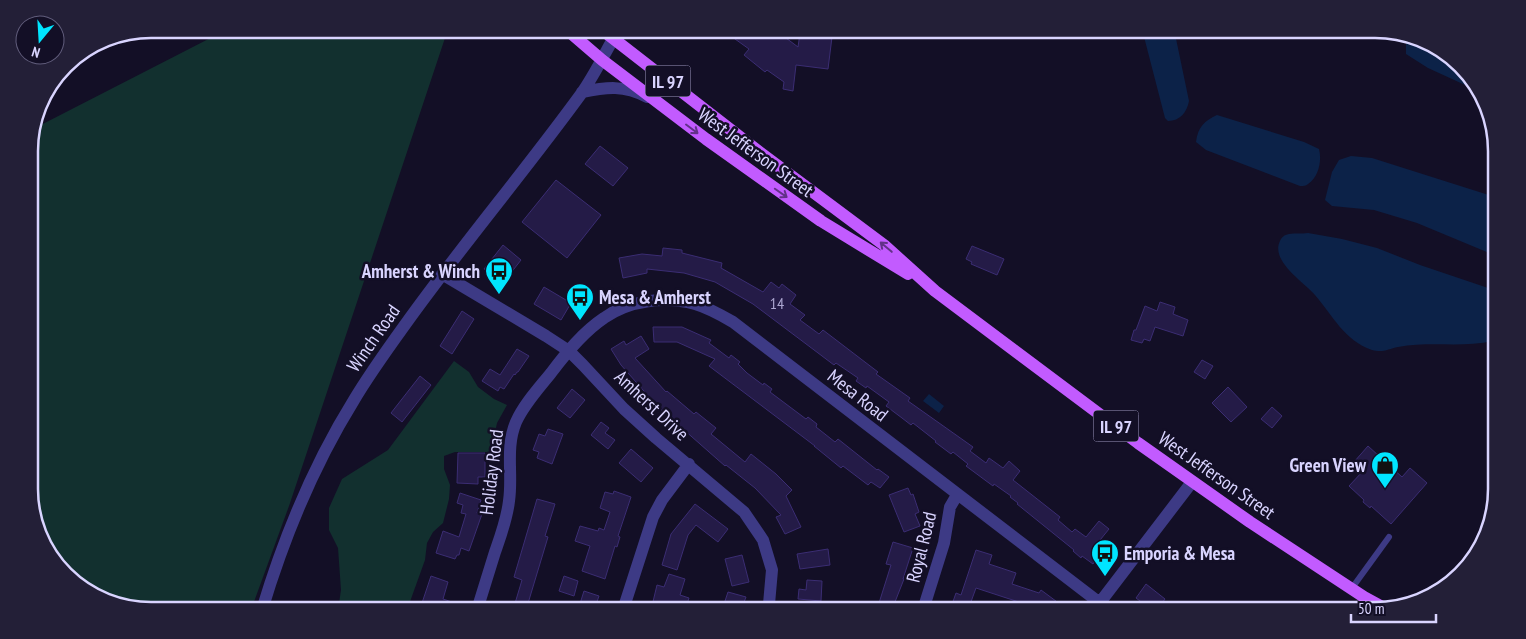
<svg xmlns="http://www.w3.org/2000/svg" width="1526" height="639" viewBox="0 0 1526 639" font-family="'PT Sans Narrow',sans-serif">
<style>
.green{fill:#12302f}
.water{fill:#0c2248}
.building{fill:#241b47;stroke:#3b2d73}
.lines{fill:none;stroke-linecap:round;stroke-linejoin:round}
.lane{stroke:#3d3a85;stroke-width:6}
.street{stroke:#3d3a85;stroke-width:12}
.primary{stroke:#c25bff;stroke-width:12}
.oneway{stroke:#623188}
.labels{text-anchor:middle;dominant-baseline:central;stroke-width:5;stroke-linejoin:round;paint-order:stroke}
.number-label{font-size:16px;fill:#aca6d1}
.shield{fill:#130f26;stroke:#9e99be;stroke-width:1}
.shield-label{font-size:18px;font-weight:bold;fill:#d9d4ff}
.street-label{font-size:19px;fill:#d9d4ff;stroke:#130f26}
.poi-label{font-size:19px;font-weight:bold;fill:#d9d4ff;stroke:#130f26;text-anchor:end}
.rim{fill:none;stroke:#d9d4ff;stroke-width:2.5}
</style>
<rect width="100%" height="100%" fill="#130f26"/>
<path class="green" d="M228,29H448L289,506L251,610H150L111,604L59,569L31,512L29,142L33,129Z
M454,361L469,372L478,387L494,399L507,405L497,423L491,452H455L444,456V469L450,485L449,499L443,523L433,532L427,543L425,560L407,610H338L341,590L338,548L329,530V508L342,479L388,450Z"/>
<path class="water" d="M1142,29H1174L1189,101C1187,112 1180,121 1168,121L1165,118Z
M1331,29H1379C1366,43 1347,33 1331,29Z
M1409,34L1415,35L1467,70L1476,90L1428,68L1406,54V44Z
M1217,115L1304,142L1319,149C1322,160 1319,177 1308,184C1306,186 1303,186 1300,186L1206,150L1196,142C1198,127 1204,121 1217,115Z
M1351,156L1372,158L1495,197L1494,255L1417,223L1374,210L1332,206L1325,200L1332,172L1339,160Z
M1308,233L1342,239L1377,248L1420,265L1494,290L1493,341C1462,348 1430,341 1398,347C1388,349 1383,353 1372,350C1344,340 1333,316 1315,295C1304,282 1270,261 1280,241C1282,237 1284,235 1289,234C1295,233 1302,234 1308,233Z
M929,394L944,406L939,413L923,401Z"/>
<path class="building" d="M721,29H757L764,34L768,29H774L798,47L800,33L832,37L828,69L796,65L793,91L783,89L784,82L767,70L765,72L744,55L749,49Z
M600,146L628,168L613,186L585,164Z
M556,180L601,215L567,258L522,222Z
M503,245L521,260L503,283L484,269Z
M972,246L1004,259L997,275L971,264L972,262L966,259Z
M663,248L682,250V253L722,263L721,268L763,292L771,282L779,288L782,284L796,295L790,304L805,315L800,320L819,334L823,330L878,372L876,374L910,398L908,401L973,447L970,451L986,463L989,458L1003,468L1009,461L1020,471L1013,480L1060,517L1058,520L1072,532L1075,529L1086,537L1099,521L1109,529L1096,545L1103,550L1093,564L1082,556L1081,558L1073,551L1074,550L1017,504L1018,503L1010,497L1011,496L994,484L993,486L966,466L968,464L953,452L951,454L935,442L936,441L913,423L911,425L902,418L886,406L889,402L867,386L866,388L856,381L858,378L836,363L834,365L753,304L715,282L684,273L647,269V273L623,278L619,258L642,254L662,256Z
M544,287L571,303L561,320L534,304Z
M1160,302L1175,307L1173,314L1188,320L1183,336L1155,327L1150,341L1144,339L1142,343L1131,340L1134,330H1136L1145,306L1157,311Z
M462,311L474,319L452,354L440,346Z
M653,327H682L711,340L709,343L729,358L731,355L740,362L738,364L747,373L763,385L764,383L772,389L770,392L806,419L808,417L817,424L816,427L835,442L838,439L877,470L878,469L889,477L880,488L871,482L868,485L843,466L841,468L814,446H815L709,366L715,359L677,342H654Z
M641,336L649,349L635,358L666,392L667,391L694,414L696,412L716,428L711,434L745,462L751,454L776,474L792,490L786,496L801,527L785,534L776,517L781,515L755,488L726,465L725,466L658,407L621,365L611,349L624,341L626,345Z
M517,349L529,356L518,372H517L515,375L514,374L504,389L500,387L498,391L482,381L490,369L500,375Z
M1202,360L1213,366L1205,379L1194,372Z
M420,376L431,385L402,422L391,413Z
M1228,387L1247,407L1231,422L1212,403Z
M572,389L585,400L570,418L557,408Z
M1272,407L1282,416L1272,428L1261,419Z
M601,422L609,428L605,433L615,440L608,449L591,435Z
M548,429L563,434L552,464L537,458L539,452L533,450L539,434L545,436Z
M1368,446L1402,477L1410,468L1427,483L1391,524L1371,506L1370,508L1363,502L1364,500L1349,486L1363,471L1354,462Z
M631,449L653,468L641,482L619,463Z
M458,453H485V477H478V484L457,483Z
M908,488L911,495L913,494L919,512L915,514L920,526L904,532L889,495Z
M614,491L631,497L618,536L620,537L617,547L615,546L605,579L582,571L590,546L575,541L580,526L598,531L599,528L604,530L610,512L600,508L605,492L613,494Z
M460,493L481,500L477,513L482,514L469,551L461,548L459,555H457L455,559L436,553L443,531L459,537L466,514L461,513L463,505L457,503Z
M537,499L555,504L545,536L548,537L526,610H513L522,580L514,577Z
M695,504L728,529L718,542L696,525L688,535L677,570L662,565L671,534Z
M893,542L913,548L903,579H904L893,607L879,603L891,565L886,564Z
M828,549L830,565L800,569L797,554Z
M976,550L992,555L989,564L1016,573L1012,584L1039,593L1041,590L1068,610H1037L1031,606L976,588L968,610H950L956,593L961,595Z
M742,555L749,582L732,586L725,559Z
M669,574L685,579L680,595L689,598L685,610H651L657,585L664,587Z
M431,576L448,582L443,599L452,602L449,610H433L421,606Z
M564,576L578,581L574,596L559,591Z
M807,580L822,581L821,601L798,599L799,589L806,590Z
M1146,584L1165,599L1157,610H1152L1136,598Z
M584,591L599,596L594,610H578Z
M728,592L746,597L741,610H722Z"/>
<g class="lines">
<path class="lane" d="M1352,588L1389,537"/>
<path class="street" d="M582,92C607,87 624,85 647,97
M442,274L546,336L569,351L583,365L624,409L656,438L744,512L763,540L772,570L769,604L767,610
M1095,609L1192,482
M262,610C284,537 313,466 354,400C370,373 389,347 407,322C463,244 525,171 581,94C596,73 606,50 619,29
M477,610C483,591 489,571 495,552C501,535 507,519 509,501C513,474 505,448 516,422C524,404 539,388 551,373C566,353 583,332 604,318C629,300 666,296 695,304C709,308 721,315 733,322L1109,610
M623,610L653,517L662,500L689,464
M923,610L944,543L950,507L957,495"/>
<path class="primary" d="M566,29L602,60L706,139L821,221L908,274
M601,29L762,154L884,245L935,291L1138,443L1250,522L1364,597L1386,609"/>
</g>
<defs><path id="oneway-shaft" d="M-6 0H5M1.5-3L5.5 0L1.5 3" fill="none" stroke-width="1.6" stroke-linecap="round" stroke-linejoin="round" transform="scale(1.25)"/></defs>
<g class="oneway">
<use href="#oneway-shaft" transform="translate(692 129) rotate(37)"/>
<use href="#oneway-shaft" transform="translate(781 193) rotate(35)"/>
<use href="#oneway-shaft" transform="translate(886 247) rotate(-140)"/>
</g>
<defs>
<g id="bus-pin" transform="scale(1.4375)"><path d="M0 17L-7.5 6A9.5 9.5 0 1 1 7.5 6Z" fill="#00e5ff" stroke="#130f26"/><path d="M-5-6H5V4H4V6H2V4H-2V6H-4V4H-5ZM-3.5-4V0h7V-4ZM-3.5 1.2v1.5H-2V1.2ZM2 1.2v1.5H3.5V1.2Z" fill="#111"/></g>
<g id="shop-pin" transform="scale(1.4375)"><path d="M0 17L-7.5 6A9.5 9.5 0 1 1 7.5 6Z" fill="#00e5ff" stroke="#130f26"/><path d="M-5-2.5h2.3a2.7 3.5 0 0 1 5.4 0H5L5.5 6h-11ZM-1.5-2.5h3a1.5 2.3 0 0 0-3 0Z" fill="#111"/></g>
</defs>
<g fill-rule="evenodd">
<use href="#bus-pin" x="499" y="271"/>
<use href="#bus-pin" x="580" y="297"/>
<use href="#shop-pin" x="1385" y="465"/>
<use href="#bus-pin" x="1105" y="553"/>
</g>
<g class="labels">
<g class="number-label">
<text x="777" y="303">14</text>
</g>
<g class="shield">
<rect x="645.5" y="65.5" width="45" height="31" rx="4"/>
<rect x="1093.5" y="410.5" width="45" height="31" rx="4"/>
</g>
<g class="shield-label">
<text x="668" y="81">IL 97</text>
<text x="1116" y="426">IL 97</text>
</g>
<g class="street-label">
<text transform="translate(756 152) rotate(36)">West Jefferson Street</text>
<text transform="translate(373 338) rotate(-55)">Winch Road</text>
<text transform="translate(858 395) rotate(38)">Mesa Road</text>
<text transform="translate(652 405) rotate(43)">Amherst Drive</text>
<text transform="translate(491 472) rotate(-83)">Holiday Road</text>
<text transform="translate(1217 475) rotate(35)">West Jefferson Street</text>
<text transform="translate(921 547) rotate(-76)">Royal Road</text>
</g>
<g class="poi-label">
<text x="480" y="271">Amherst &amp; Winch</text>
<text x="599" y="297" text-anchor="start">Mesa &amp; Amherst</text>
<text x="1366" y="465">Green View</text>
<text x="1124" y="553" text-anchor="start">Emporia &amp; Mesa</text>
</g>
</g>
<path d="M0 0H1526V639H0ZM151 38H1375A113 113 0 0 1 1488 151V489A113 113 0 0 1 1375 602H151A113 113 0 0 1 38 489V151A113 113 0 0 1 151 38Z" fill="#231f37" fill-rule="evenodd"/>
<path class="rim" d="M151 38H1375A113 113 0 0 1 1488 151V489A113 113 0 0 1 1375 602H151A113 113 0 0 1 38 489V151A113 113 0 0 1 151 38Z"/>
<g transform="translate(40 40) rotate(198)"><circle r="24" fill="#130f26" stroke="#625e7d"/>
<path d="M0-4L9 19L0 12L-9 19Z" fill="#00e5ff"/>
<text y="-8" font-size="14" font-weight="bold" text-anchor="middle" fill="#d9d4ff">N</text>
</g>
<path d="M1351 614v8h85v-8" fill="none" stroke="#d9d4ff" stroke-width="2.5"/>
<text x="1358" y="614" font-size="15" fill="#d9d4ff" stroke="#130f26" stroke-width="4" paint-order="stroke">50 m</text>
</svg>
